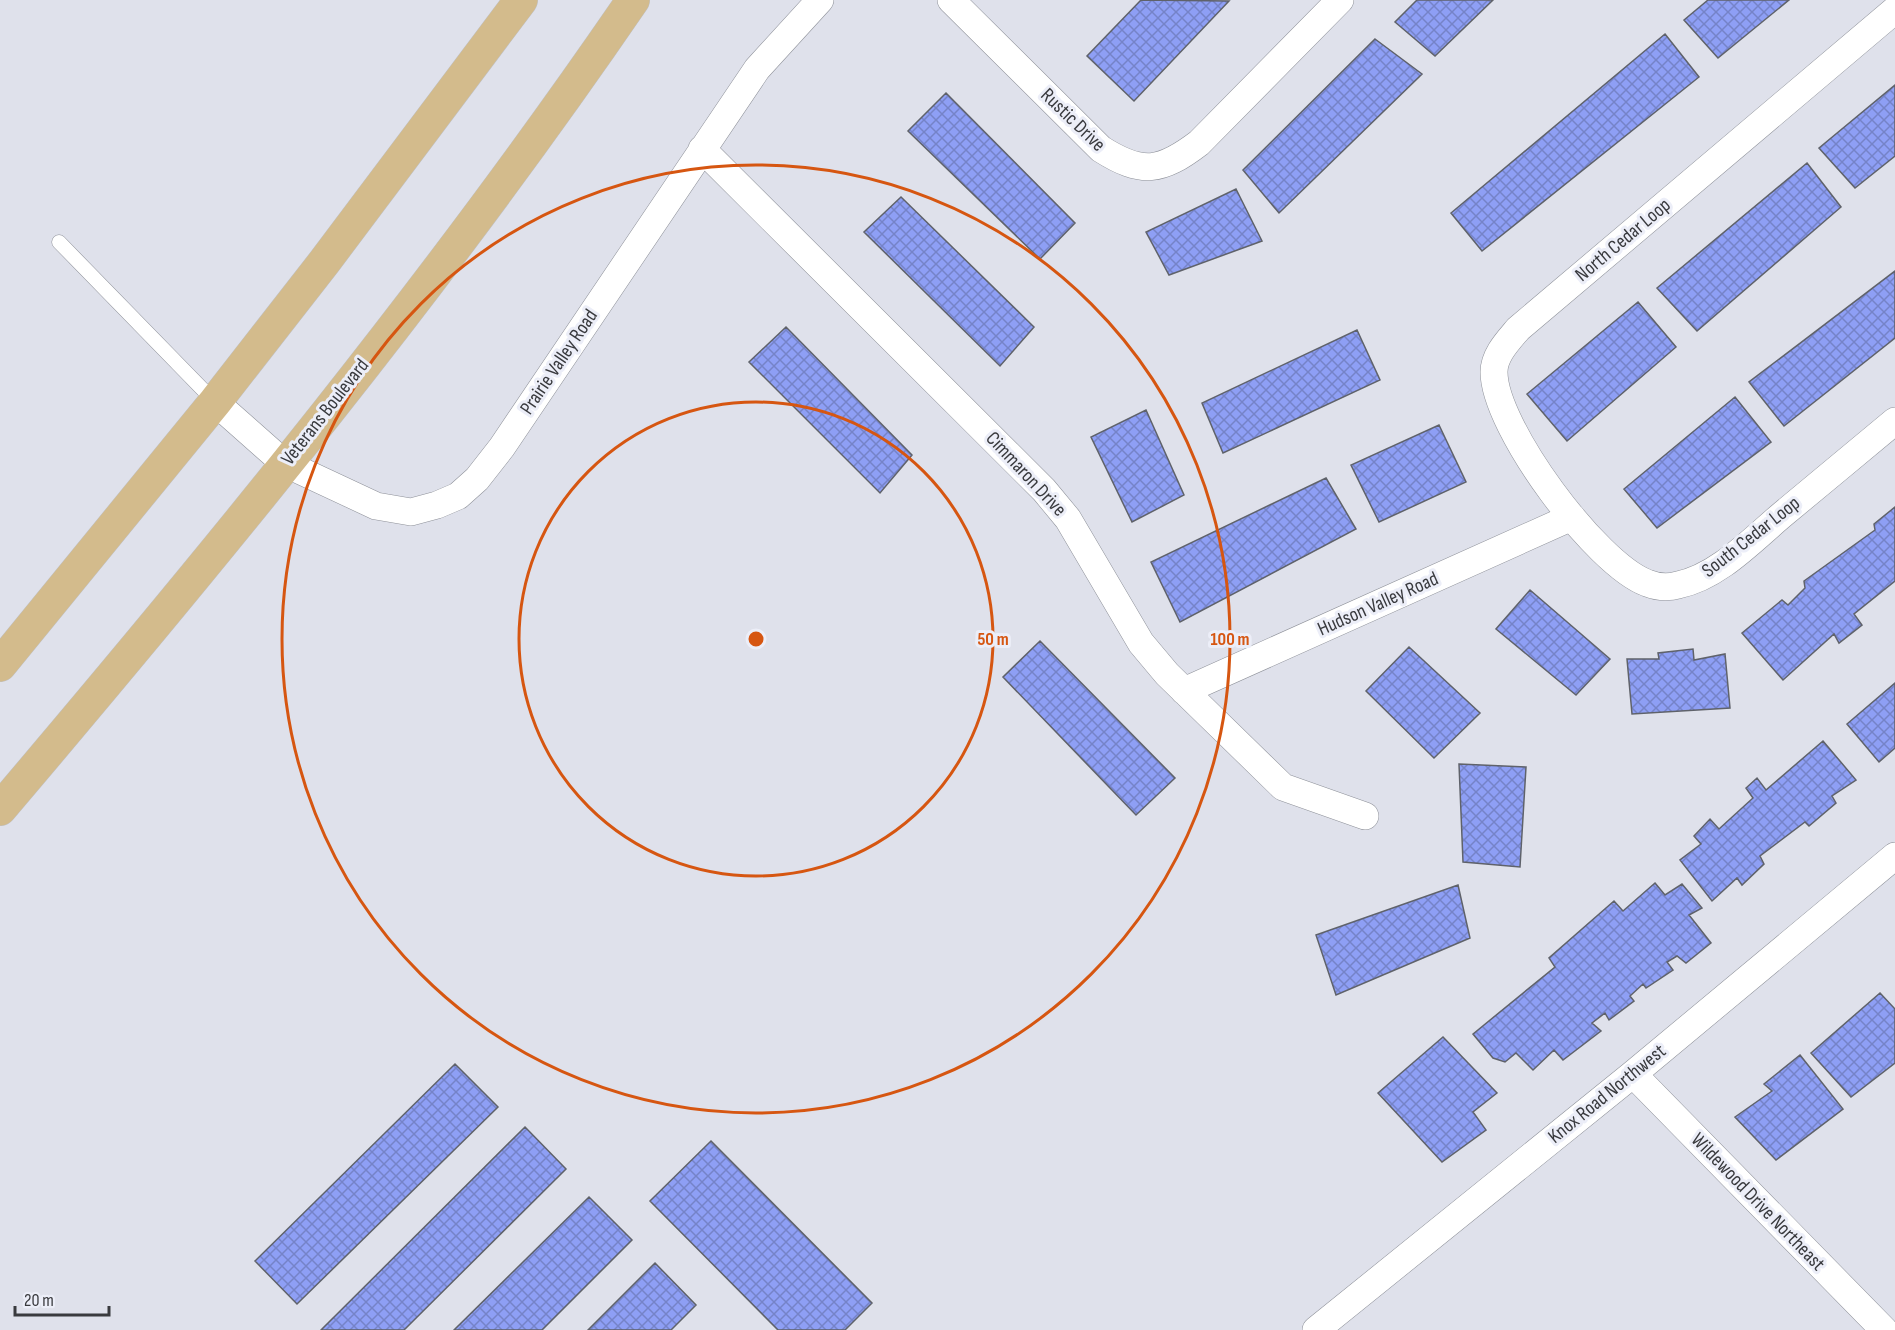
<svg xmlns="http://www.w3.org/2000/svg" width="1895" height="1330" viewBox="0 0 1895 1330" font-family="'Sofia Sans Condensed',sans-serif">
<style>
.building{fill:url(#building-cross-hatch);stroke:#5f626a;stroke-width:1.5}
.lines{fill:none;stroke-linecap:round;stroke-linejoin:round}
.service-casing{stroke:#8e9199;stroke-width:15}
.minor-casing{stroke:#8e9199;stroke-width:28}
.primary-casing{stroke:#c0c0c1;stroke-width:34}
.service{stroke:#fff;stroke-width:14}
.minor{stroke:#fff;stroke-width:27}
.primary{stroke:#d3bb8c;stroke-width:33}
.ring{fill:none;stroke:#d65611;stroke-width:3}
.labels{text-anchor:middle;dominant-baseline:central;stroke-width:6;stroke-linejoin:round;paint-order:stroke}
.street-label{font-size:20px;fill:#393a3e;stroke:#eceef8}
.centre{fill:#d65611;stroke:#eceef8;stroke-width:3}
.ring-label{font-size:18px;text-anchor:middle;font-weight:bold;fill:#d65611;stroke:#eceef8;stroke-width:6;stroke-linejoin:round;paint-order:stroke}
</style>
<defs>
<pattern id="building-cross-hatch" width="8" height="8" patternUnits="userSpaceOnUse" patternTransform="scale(1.5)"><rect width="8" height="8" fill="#8e9ff5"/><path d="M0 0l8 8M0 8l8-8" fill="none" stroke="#7583c8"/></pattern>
</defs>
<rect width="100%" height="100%" fill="#dfe1eb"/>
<path class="building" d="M1141,0L1229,1L1134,101L1087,56Z
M1417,0H1493L1435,56L1395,22Z
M1708,0H1789L1718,58L1684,20Z
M1665,34L1699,77L1482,251L1451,213Z
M1375,39L1422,74L1279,213L1243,170Z
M1895,85V156L1855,188L1819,148Z
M946,93L1075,223L1040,259L908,131Z
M1807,163L1841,207L1697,331L1657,288Z
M1236,189L1262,241L1169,275L1146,232Z
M901,197L1034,327L1000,366L864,232Z
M1895,271V338L1784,426L1749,382Z
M1638,302L1676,347L1567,441L1527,394Z
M786,327L912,455L880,493L749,362Z
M1357,330L1380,380L1223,453L1202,403Z
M1735,397L1771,442L1657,528L1624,489Z
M1146,410L1184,495L1132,522L1091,437Z
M1439,425L1466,482L1379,522L1351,465Z
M1326,478L1356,529L1180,622L1151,562Z
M1895,507V581L1854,614L1862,625L1839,643L1834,634L1783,680L1742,633L1782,600L1788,605L1805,588L1804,581L1875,530L1874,524Z
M1530,590L1610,659L1576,695L1496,629Z
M1040,641L1175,778L1136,815L1003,677Z
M1409,647L1480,713L1434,758L1366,691Z
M1693,649L1694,660L1725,654L1730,708L1632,714L1627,659H1659L1658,653Z
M1895,683V748L1879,762L1847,724Z
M1823,741L1856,780L1832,796L1836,803L1809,826L1805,822L1760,856L1764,864L1742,885L1737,878L1712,901L1680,860L1701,844L1694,836L1710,819L1719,829L1753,798L1746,788L1757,778L1766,790Z
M1459,764L1526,767L1520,867L1463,862Z
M1655,883L1665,895L1682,884L1702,908L1689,915L1711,943L1686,963L1677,956L1667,962L1673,970L1646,988L1643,984L1630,996L1634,1001L1609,1020L1605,1013L1592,1023L1601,1031L1563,1060L1554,1050L1533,1070L1516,1053L1505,1062L1493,1058L1473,1034L1555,967L1549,958L1614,901L1623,911Z
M1458,885L1470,938L1336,995L1316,935Z
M1880,993L1895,1009V1063L1851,1097L1811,1053Z
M1443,1037L1497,1093L1473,1112L1486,1130L1442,1162L1378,1093Z
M1800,1055L1843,1109L1776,1160L1735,1117L1772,1091L1764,1084Z
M455,1064L498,1107L297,1304L255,1261Z
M525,1127L566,1169L404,1330H321Z
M711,1141L872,1303L845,1330H778L650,1201Z
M589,1197L632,1240L542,1330H454Z
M655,1263L696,1305L671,1330H588Z"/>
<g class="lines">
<g class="service-casing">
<path id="service" d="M59,242L215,402"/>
</g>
<g class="minor-casing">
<path id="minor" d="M951,0L1101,149C1142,175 1161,172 1199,143L1340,0
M1895,10L1518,329C1508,341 1494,355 1494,372C1494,427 1596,564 1647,583C1657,587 1668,588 1678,585C1718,577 1752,540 1783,514C1820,483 1858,452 1895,421
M702,149L1044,490L1068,519L1141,643L1167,674L1283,787L1365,816
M215,402L284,463L376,506L411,512L437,505L458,496L477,479L502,447L757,69L820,0
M1184,691L1572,517
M1633,1074L1884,1330
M1316,1330L1633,1074L1895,856"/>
</g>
<g class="primary-casing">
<path id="primary" d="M0,665L215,402L325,261L521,0
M0,809C221,549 440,282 633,0"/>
</g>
<use href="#service" class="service"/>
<use href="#minor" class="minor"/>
<use href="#primary" class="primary"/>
</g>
<g class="ring">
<circle cx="756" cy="639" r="237"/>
<circle cx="756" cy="639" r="474"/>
</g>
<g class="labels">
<g class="street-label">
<text transform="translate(1073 120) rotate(44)">Rustic Drive</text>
<text transform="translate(1623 240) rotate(-40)">North Cedar Loop</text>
<text transform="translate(559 362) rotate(-56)">Prairie Valley Road</text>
<text transform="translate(325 412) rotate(-52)">Veterans Boulevard</text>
<text transform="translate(1026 474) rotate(47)">Cimmaron Drive</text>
<text transform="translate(1751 537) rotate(-38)">South Cedar Loop</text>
<text transform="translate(1378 604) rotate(-24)">Hudson Valley Road</text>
<text transform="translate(1607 1094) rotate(-39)">Knox Road Northwest</text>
<text transform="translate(1758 1202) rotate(46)">Wildewood Drive Northeast</text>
</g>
</g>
<circle cx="756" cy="639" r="9" class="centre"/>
<g class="ring-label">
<text x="993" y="645">50 m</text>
<text x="1230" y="645">100 m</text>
</g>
<path d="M15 1306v9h94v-9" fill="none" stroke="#393a3e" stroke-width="3"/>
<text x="24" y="1306" font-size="18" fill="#393a3e" stroke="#eceef8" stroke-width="4.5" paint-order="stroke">20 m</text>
</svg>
